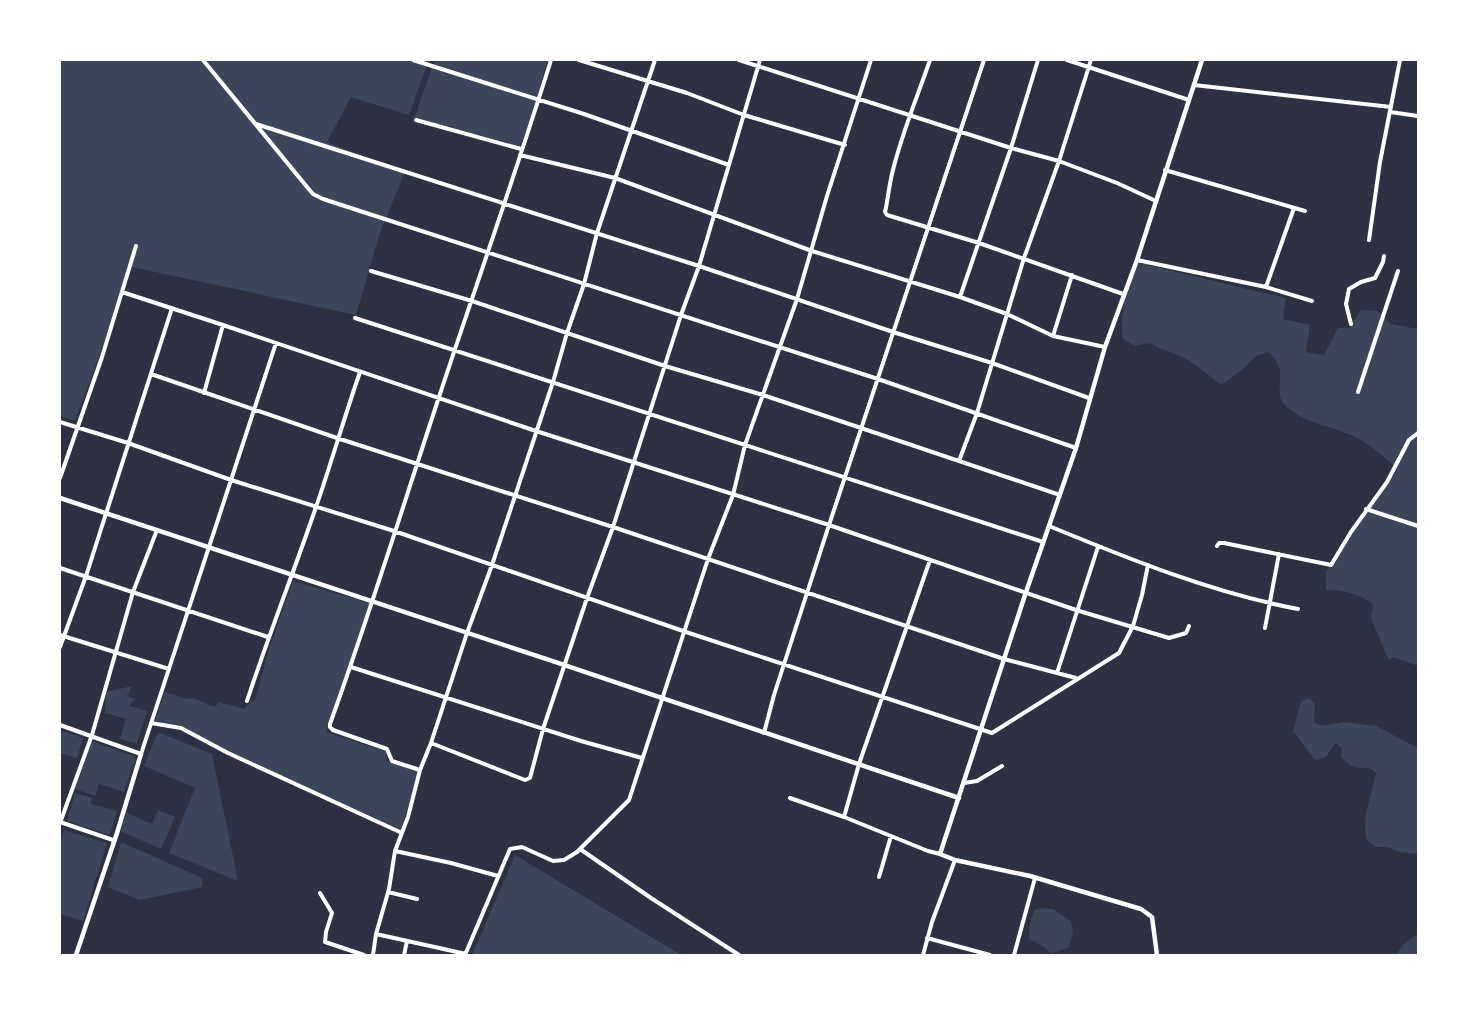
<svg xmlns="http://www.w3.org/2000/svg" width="1478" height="1015" viewBox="0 0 1478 1015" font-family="Manrope,sans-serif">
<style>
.green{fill:#3c4559}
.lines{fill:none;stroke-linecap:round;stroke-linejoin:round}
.minor{stroke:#fff;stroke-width:4}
.tertiary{stroke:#fff;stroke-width:4.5}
</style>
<rect width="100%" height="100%" fill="#2d3142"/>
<path class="green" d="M60,60H429L409,115L351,97L327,142L405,172L380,233L356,315L132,267L75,421L60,416Z
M435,60H547L535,109L520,146L414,118Z
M1139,263L1286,298L1283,319L1310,325L1306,352L1324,355L1338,328H1349L1361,310L1378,311L1391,324L1418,329V666L1394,657L1389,660L1371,619L1373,604C1359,594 1344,590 1326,590V572L1398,469C1386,459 1374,448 1361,440C1337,426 1304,425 1284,404C1272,392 1291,369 1268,352L1256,356L1242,370L1221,385C1207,374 1192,360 1175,354C1166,350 1159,349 1150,343L1135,346L1123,339C1117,319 1130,282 1139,263Z
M293,581L370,603L326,732L387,752L386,761L419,771L401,830L232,753L179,725L155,721L165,692L187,699L193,698L215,707L219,702L244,709L248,704L255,700L269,649Z
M132,686L128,696L134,699L130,706L147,711L137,744L120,739L126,719L105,713L106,692Z
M1309,698L1315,704L1314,722L1322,726L1343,722L1376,726L1418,748V854L1400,852L1388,847H1376C1373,845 1369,842 1367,839C1360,823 1373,790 1376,773L1370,768C1357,769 1348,767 1341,756L1342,748L1335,743L1326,757L1315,760L1293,731L1301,701Z
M60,730L83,738L77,758L60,753Z
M158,732L212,754L238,881L169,853L195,788L144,766Z
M92,741L136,757L124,792L99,784L95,796L75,789Z
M75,793L92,798L91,804L117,811L110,835L67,821Z
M158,810L175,817L161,849L120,831L127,813L152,824Z
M64,830L107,843L83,921L60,914V843Z
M121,842L202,878V887L140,900L108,887Z
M515,855L681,955H472Z
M1042,908L1053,909L1071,921L1073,933L1068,948C1061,949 1057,953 1050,953L1044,947L1029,939C1028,929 1031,919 1034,910Z
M1418,933V955H1396L1404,944Z"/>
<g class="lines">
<path class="minor" d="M203,60L307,187L313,194L323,199L878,379L1076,448
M413,60L584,114L729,165
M579,60L687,93L744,115L845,145
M739,60L1011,148L1059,161L1117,183L1156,201
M930,60C917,98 901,135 892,174C889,186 888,199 885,212L887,215L979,243L1123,294
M1067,60L1189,100
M1194,85L1391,107
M1390,112L1418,116
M416,120L521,149
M256,124L699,266L893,332L992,363L1089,398
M520,155L615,178L812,251L960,297L1007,314L1053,336L1105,347
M1165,170L1305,211
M1369,240L1380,162L1400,60
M1137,260L1266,287L1312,301
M371,271L472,301L665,366L763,395L1060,495
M1266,287L1294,208
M122,292L223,325L536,431L829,525L1076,610L1169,638L1186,633L1189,626
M960,297L1011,148L1038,60
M355,318L1043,542
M1351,324L1346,304L1349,289L1361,282L1375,278L1383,262L1384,256
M1053,336L1072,275
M151,374L337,438L613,527L1004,659L1076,678
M1358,392L1398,271
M204,393L223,325
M60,422L128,443L231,480L394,531L686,632L992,733L1119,653L1133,626L1142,595L1148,565
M959,461L977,413L1024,258L1059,161L1091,60
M60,478L102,357L136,246
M1366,509L1418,526
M1049,526C1129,559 1213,593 1298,609
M1217,546L1219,543H1224L1331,565L1351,532L1387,482L1409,440L1418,433
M60,568L268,637
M1265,628L1279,554
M60,635L169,669
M60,647L86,576L172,308
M351,667L581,741L642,758
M1057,673L1098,547
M247,701C268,637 293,574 315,510C331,464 344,418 360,372
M151,723L181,728L228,753L402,833
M764,733L774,695L829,525L984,60
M431,743L525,780L530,778L543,729L587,598L613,527L681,315L699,266L760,60
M141,754L276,343
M420,770L392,761L387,749L333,730L330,727V724C369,616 403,506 439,397C476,285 516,173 551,60
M964,783L977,781L1002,766
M790,798L844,817L928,851L940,854
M844,817L859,764L930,560
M60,822L113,840
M60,823L92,735L133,592L157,530
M580,849L651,898L739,955
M395,851L451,863L498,876
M879,877L891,836
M388,892L417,899
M320,893L332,913L326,932L325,942L364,955
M376,934L466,954
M927,938L990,955
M373,955L376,934L389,889L395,851L408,817L420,770L431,743L467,633L492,565L553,382L567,333L584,284L597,233L655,60
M404,955L407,941
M465,955L510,849L522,847L553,861L564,860L577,852L629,800L708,559L733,495L745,445L797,299L827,196L871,60
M923,955L932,922L955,860
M1014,955L1035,878"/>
<path class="tertiary" d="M60,498C360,597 660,696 959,798
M60,725L141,754L117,833L76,955
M1157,955L1152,917L1141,909L1030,876L955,860L940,854L1026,592L1076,448L1105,347L1137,260L1202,60"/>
</g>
<rect width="1478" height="1015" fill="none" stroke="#ffffff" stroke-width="122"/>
</svg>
